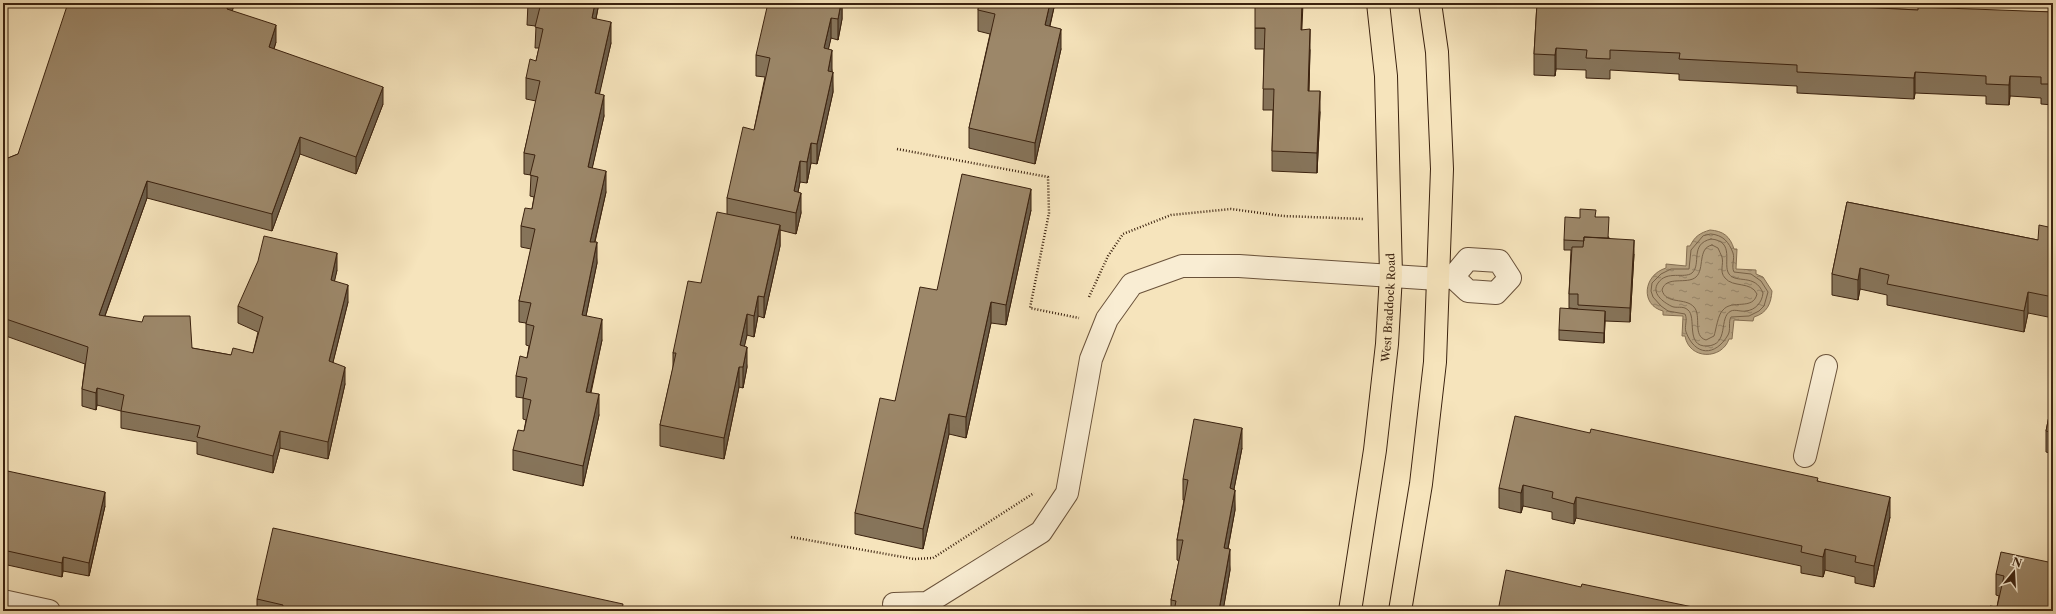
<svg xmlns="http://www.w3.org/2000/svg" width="2056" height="614" viewBox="0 0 2056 614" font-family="'Libre Caslon Text',serif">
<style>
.water{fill:url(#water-ripples);stroke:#856f53}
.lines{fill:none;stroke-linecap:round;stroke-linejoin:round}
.shore{stroke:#786248;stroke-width:1}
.minor-casing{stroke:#6a523a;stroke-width:24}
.major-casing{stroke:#3b220f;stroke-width:24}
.path{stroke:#3b220f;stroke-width:2.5;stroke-dasharray:1 2;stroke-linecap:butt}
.minor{stroke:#f9edd3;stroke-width:22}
.major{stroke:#f6e4bc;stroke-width:22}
.wall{fill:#86745a;stroke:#3b220f}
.shaded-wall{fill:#6d5e4a;stroke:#3b220f}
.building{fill:#9c8769;stroke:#3b220f}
.labels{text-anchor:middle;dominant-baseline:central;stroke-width:3.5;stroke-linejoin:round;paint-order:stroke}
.street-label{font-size:11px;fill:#3b220f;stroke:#f9edd3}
</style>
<defs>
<pattern id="water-ripples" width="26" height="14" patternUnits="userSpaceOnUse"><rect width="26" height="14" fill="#b6a281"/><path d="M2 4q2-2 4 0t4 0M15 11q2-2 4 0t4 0" fill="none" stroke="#958468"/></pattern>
</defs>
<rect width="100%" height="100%" fill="#f6e4bc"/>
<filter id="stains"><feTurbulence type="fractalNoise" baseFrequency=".005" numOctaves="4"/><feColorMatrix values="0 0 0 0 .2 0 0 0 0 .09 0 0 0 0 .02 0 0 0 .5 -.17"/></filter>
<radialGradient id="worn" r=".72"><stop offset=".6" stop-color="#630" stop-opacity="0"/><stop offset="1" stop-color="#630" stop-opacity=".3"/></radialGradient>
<path class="water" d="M1710,230C1723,231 1730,236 1734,249H1737L1736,269L1756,270V274L1763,277L1772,291C1771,304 1767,313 1754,317L1753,321L1734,320L1732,339H1729C1722,360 1689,360 1685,336H1682L1683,316L1663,315V311C1640,305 1643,275 1666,268V264L1686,266L1687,246H1690C1695,236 1700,233 1710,230Z"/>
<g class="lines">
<path class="shore" d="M1711,234C1723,235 1729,242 1733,253C1735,259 1731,266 1734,272L1751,274L1761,281L1768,292L1764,306L1759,311L1749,316L1731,317C1728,322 1731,330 1728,335C1715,357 1695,356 1686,332C1684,326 1688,320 1685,314L1668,311L1661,306L1653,297L1651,291L1652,283L1661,274L1671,269H1689L1691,250L1703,236Z
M1711,239C1736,241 1722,264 1729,274C1736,284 1755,273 1763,293C1762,303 1755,310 1746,311C1741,312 1735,309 1731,311C1718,317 1730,345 1707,346C1685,347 1697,317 1688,310C1683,305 1676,309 1671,306C1663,302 1651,293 1658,283C1667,270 1684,279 1692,273C1702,264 1689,244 1711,239Z
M1712,245L1718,248C1719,251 1721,254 1722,257C1724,265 1719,271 1725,278C1733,288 1751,281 1757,294C1753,311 1732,299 1723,310C1718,314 1716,330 1714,336L1706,340C1692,336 1702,316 1694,307C1685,297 1666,305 1662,290C1666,275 1687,285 1696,277C1705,269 1697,248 1712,245Z"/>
<g class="minor-casing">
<path id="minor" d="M1453,277L1468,291L1496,293L1510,278
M1805,456L1826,366
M3,601L49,611
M894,604L927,603L1041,532L1067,493L1091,359L1107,319L1132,284L1182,266H1239L1438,279L1453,277L1468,259L1499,261L1510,278"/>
</g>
<g class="major-casing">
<g id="major">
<path id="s1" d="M1350,611L1375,450L1387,344L1391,275L1386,76L1378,3"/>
<path d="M1400,611L1421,484L1435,362L1442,169L1437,52L1430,3"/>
</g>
</g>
<path class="path" d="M897,149L1048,177L1049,213L1030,308L1079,318
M1089,297L1108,256L1123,234L1171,215L1231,209L1283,216L1364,219
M791,537L914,559L933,558L1034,493"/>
<use href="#minor" class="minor"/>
<use href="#major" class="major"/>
</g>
<path class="wall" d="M528,3H599L596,19L611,43L599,94L604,116L592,168L606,192L595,242L597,263L586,316L602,340L591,393L599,415L583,486L513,470V450L524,431L526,420L523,419V398L516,397V376L527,358L529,346L526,345V323L519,322V301L531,249L521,247V226L532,209L534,197L530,196L531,175L524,174V153L536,101L526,99V78L536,61L539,48H535L536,26L527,25Z
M842,3V19L838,40L831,38L828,49L832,71L833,92L817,164L811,163L807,183L800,182L798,192L801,213L796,234L780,230V246L764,318L758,316L754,337L747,335L744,346L747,367L743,388L739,387L724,459L660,446V425L673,368V353L701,283L727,214V198L754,130L765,77L756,76V55Z
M979,3H1055L1050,26L1061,49L1035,164L969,148V128L990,34L978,31V10Z
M1537,3L1801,4L1918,10L2053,12V105L2041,104V98L2010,96L2009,105L1986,104V96L1915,93L1914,99L1797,93V86L1679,80V74L1610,70V79L1586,78V70L1556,69L1555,76L1534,75V54Z
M232,11L276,42L274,49L383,104L356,174L300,154L272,231L147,198L105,316L192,348L231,355L253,353L258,332L238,323V306L337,270L334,281L348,302L333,362L345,384L328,459L280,448L273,473L197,454V442L121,428V411L97,405L96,410L82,406V389L85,364L3,335V160L18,154Z
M1255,28L1302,30L1310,50L1309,91L1320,112L1317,173L1272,171V151L1273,110H1263L1264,49H1255Z
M1847,202L2038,240L2053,228V318L2028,313L2024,332L1887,305V295L1860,289L1858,300L1832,295V274Z
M1031,210L1006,325L991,323L966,438L949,434L923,549L855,534V513L895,401L937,290Z
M1596,217L1609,238L1634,254L1630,322L1605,321L1604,343L1559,340V330L1578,309L1569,308V294L1571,250H1564V240L1580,218Z
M2053,396V454L2046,452V431Z
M1590,433L1818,481L1890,517L1874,587L1855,583V577L1825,570L1823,577L1801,573V566L1576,518L1574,524L1552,519V512L1523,506L1521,513L1499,508V488Z
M1242,448L1234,489L1235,510L1228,549L1230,570L1223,610L1225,611H1171V600L1179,561L1177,560V540L1184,500H1183V479Z
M3,470L105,506L89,576L63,571L62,577L3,564Z
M2053,563L1997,607L1999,596L1996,595V574Z
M257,599L623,611H257Z"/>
<path class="shaded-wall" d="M229,3H235L227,26V9Z
M595,3H599L592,38V18Z
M841,3H842V19L838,40V19Z
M1050,3H1055L1045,46V25Z
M1302,3H1303L1301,50V30Z
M831,18V38L824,69V48Z
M611,22V43L595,114V93Z
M276,25V42L269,64V47Z
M1061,29V49L1035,164V143Z
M1310,29V50L1308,112V91Z
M1556,48V69L1555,76V55Z
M832,50V71L828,91V71Z
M833,72V92L817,164V144Z
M1915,72V93L1914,99V78Z
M2010,76V96L2009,105V85Z
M383,87V104L356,174V157Z
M1320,91V112L1317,173V153Z
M604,95V116L588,187V167Z
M300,137V154L272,231V214Z
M811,143V163L807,183V162Z
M800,161V182L794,211V191Z
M606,171V192L590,262V242Z
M147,181V198L99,332V315Z
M1031,189V210L1006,325V305Z
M801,193V213L796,234V213Z
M780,225V246L764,318V297Z
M1634,240V254L1630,322V308Z
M597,242V263L582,335V315Z
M337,253V270L331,297V280Z
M1860,268V289L1858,300V280Z
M348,285V302L329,378V361Z
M2028,292V313L2024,332V311Z
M758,296V316L754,337V316Z
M991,302V323L966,438V417Z
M1605,311V321L1604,343V333Z
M747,314V335L740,366V345Z
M602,319V340L586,412V392Z
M747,347V367L743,388V367Z
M345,367V384L328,459V442Z
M739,367V387L724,459V438Z
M97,388V405L96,410V393Z
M599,394V415L583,486V466Z
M949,414V434L923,549V529Z
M1242,428V448L1230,509V488Z
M280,431V448L273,473V456Z
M1523,485V506L1521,513V493Z
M1235,490V510L1224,569V548Z
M105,492V506L89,576V563Z
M1576,497V518L1574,524V504Z
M1890,497V517L1874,587V566Z
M1230,549V570L1223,611H1219Z
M1825,549V570L1823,577V557Z
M63,557V571L62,577V563Z"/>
<path class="building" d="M68,3H229L227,9L276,25L269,47L383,87L356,157L300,137L272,214L147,181L99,315L142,322L144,316H190L192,348L231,355L233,348L253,353L263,317L238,306L258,261L264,236L337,253L331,280L348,285L329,361L345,367L328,442L280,431L273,456L197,437L200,426L121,411L124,395L97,388L96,393L82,389L88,347L3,318V160L18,154Z
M528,3H595L592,18L611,22L595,93L604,95L588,167L606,171L590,242H597L582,315L602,319L586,392L599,394L583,466L513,450L518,430L524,431L531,400L523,398L527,378L516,376L520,356L527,358L534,326L526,324L531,303L519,301L535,229L521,226L525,208L532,209L538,177L530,175L535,155L524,153L540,81L526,78L530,59L536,61L543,29L535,27L540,7L527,4Z
M768,3H841L838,19L831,18L824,48L832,50L828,71L833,72L817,144L811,143L807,162L800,161L794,191L801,193L796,213L727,198L743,127L754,130L770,58L756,55Z
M979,3H1050L1045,25L1061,29L1035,143L969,128L995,14L978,10Z
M1255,3H1302L1301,30L1310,29L1308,91H1320L1317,153L1272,151L1274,89H1263L1265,28H1255Z
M1537,3H1800V4L1918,10V7L2053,12V84H2041V77L2010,76L2009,85L1986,84V76L1915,72L1914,78L1797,72V65L1679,59L1680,53L1610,50V59L1586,58L1587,50L1556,48L1555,55L1534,54Z
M962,174L1031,189L1006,305L991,302L966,417L949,414L923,529L855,513L880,398L895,401L920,287L937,290Z
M1847,202L2038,240L2039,225L2053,228V297L2028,292L2024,311L1887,284L1889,275L1860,268L1858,280L1832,274Z
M1580,209L1596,210L1595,217H1609L1608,238L1584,237V241L1564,240L1565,217L1580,218Z
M717,212L780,225L764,297L758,296L754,316L747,314L740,345L747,347L743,367H739L724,438L660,425L676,353H673L688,281L701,283Z
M1584,237L1634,240L1630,308L1578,305V294H1569L1572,247H1583Z
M1560,308L1605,311L1604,333L1559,330Z
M2053,396V433L2046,431Z
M1515,416L1590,433L1591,429L1818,478L1817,481L1890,497L1874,566L1855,562L1856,556L1825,549L1823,557L1801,552L1802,546L1576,497L1574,504L1552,498L1553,492L1523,485L1521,493L1499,488Z
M1194,419L1242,428L1230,488L1235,490L1224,548L1230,549L1219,610H1225V611H1174L1176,601L1171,600L1183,540H1177L1188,480L1183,479Z
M3,470L105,492L89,563L63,557L62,563L3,550Z
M273,528L623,604L622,611H282L283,605L257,599Z
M2001,552L2053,563V611H1989L1990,606L1997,607L2004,576L1996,574Z
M1506,570L1581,587L1582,584L1712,611H1498Z"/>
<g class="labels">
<g class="street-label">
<text stroke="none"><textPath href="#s1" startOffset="306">West Braddock Road</textPath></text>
</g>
</g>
<rect width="2056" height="614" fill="none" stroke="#f6e4bc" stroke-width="16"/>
<rect x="4" y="4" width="2048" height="606" fill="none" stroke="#3b220f" stroke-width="2"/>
<rect x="8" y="8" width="2040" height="598" fill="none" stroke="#3b220f"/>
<g transform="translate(2014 572) rotate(18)" stroke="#f9edd3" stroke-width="3" paint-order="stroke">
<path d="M0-3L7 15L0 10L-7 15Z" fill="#3b220f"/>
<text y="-6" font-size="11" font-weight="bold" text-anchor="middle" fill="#3b220f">N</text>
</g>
<rect width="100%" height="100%" filter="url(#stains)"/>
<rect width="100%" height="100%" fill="url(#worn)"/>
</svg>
